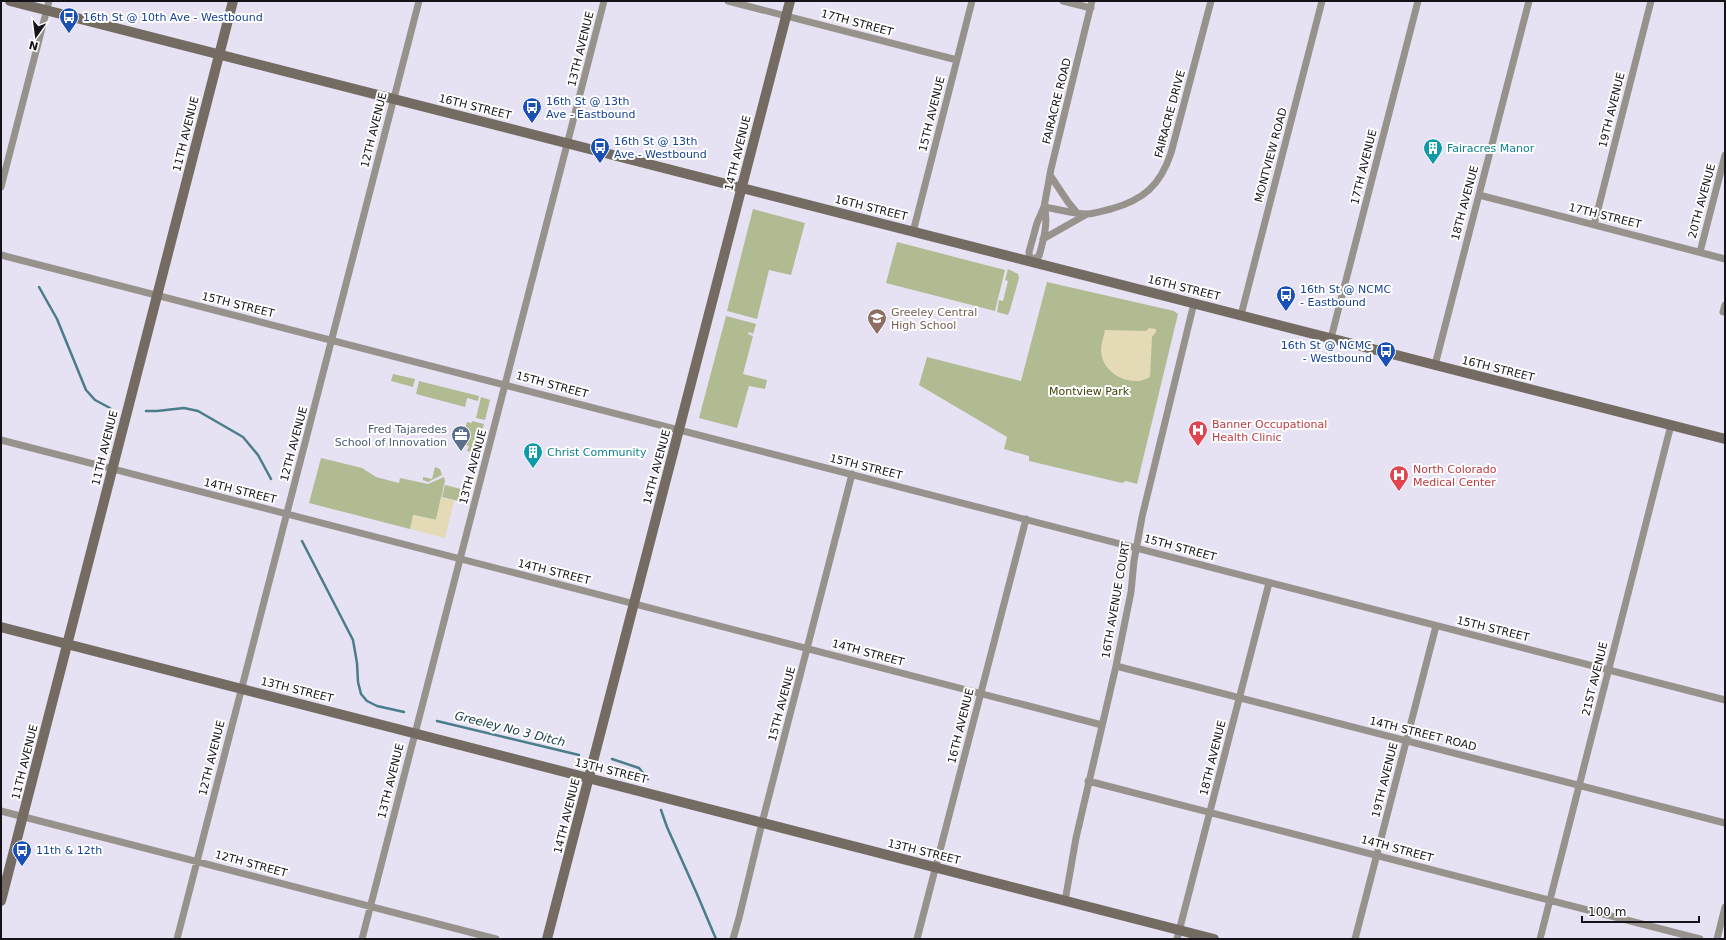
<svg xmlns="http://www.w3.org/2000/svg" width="1726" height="940" viewBox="0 0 1726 940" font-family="'DejaVu Sans',sans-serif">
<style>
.green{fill:#b1bb92}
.sand{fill:#e4dab5}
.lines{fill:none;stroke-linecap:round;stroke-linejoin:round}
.stream{stroke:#4a7c8a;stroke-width:2.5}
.street{stroke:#98928c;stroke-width:7}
.secondary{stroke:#746c63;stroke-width:10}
.labels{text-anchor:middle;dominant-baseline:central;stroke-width:4;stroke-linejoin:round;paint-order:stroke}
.transit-label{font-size:11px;fill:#164399;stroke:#fff;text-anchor:start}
.street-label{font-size:11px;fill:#151319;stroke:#fff}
.culture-label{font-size:11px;fill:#0d838f;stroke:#fff;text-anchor:start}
.education-label{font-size:11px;fill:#785e54;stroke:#fff;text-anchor:start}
.park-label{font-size:11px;fill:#3a4401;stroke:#fff}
.health-label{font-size:11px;fill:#be3a42;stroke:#fff;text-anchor:start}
.service-label{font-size:11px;fill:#4e5e75;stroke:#fff;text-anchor:end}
.water-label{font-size:12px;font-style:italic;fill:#1e4149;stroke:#fff}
</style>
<rect width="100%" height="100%" fill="#e6e1f3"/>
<path class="green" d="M753,209L805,223L791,275L769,270L757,319L727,311Z
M897,242L1005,270L995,311L886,283Z
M1008,269L1018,274L1019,278L1010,310L1008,315L997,312L999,300L1003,301L1008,281L1005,280Z
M1047,282L1174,311L1178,314L1137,484L1126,481L1122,483L1029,461V456L1004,449L1007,437L919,385L927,357L1021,381Z
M726,316L756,324L753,334L749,332L748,334L753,336L743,374L767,380L765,389L749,386L737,428L699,418Z
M393,374L415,379L413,387L391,381Z
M419,381L479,396L478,401L467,398L465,407L416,394Z
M481,397L490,400L485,420L476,418Z
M472,421L484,424L476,453L467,451L469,446L461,444L467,422L472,423Z
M321,458L362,468L376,477L399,483L400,478L428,484L444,477L445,481L436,520L414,515L410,529L309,503Z
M435,467L440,469L442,475L428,482L423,480V477L432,479Z
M445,485L465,490L462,502L442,497Z"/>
<path class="sand" d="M1149,328L1156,329V332L1152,337L1150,377C1146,379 1142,381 1138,381C1121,382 1102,370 1101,351C1101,344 1104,336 1105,330L1146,331Z
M441,497L454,501L445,538L410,529L413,515L436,520Z"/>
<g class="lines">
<path class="stream" d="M39,287L57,319L86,390L95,400L110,408
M146,411H157L184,408L198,411L243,437L258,455L271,479
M302,541L353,640L357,663L358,682L361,694L367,701L377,706L404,712
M437,721L579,755
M612,759L639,768L648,779
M661,810L667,827L697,894L716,939"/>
<path class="street" d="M728,1L957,60
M1063,1L1091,8
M1050,175L1068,202L1077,213
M1,187L49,1
M1479,195L1725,259
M1044,207C1049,221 1043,242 1039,256L1030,261L1029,252L1037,223L1044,207L1051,169L1092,1
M1044,207C1058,209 1073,214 1087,214C1094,214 1103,211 1111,209C1143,200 1160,186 1171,153L1211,1
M1594,225L1651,1
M913,232L972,1
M1043,239L1087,214
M1700,252L1725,155
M1,255L1725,700
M1723,312L1725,305
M1241,315L1322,1
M1331,338L1418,1
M1435,365L1529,1
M1,440L1102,725
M1116,666L1725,823
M1088,781L1700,939
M1,811L496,939
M1065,901L1076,838L1116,666L1131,592L1134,561L1142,517L1194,303
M177,939L419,1
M362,939L604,1
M733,939L739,918L762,823L852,474
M917,939L1026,519
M1177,939L1269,583
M1355,939L1436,626
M1540,939L1671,425
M1717,939L1725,907"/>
<path class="secondary" d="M10,1L1725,439
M1,627L1214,939
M1,901L233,1
M547,939L790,1"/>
</g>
<defs>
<g id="bus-pin" transform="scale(1)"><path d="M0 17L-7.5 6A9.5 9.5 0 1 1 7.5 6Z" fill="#1a4fb4" stroke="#fff"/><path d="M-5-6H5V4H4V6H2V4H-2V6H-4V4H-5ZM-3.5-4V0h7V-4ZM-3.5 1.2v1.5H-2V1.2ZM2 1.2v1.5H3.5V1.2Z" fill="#fff"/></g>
<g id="building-pin" transform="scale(1)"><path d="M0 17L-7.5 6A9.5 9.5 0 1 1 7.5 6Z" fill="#0f9aa8" stroke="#fff"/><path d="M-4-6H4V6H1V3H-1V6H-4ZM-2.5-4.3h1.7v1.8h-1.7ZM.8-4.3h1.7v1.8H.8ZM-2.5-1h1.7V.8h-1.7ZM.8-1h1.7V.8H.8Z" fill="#fff"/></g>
<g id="school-pin" transform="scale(1)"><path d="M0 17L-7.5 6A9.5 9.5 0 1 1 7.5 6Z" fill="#8d6e63" stroke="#fff"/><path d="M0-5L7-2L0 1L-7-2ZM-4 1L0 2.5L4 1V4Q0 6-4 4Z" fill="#fff"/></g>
<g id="hospital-pin" transform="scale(1)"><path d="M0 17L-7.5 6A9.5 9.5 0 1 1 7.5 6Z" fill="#e0444e" stroke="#fff"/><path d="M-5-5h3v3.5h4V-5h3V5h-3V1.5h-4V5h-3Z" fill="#fff"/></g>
<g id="office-pin" transform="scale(1)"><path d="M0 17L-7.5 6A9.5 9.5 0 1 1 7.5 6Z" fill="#5c6f8a" stroke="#fff"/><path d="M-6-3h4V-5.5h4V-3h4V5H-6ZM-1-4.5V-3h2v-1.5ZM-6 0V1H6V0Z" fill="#fff"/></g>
</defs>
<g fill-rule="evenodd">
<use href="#bus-pin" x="69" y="17"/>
<use href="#bus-pin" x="532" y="107"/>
<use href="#bus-pin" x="600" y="147"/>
<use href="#building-pin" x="1433" y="148"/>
<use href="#bus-pin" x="1286" y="295"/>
<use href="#school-pin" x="877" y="318"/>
<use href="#bus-pin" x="1386" y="351"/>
<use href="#hospital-pin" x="1198" y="430"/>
<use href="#office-pin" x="461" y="435"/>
<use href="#building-pin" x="533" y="452"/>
<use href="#hospital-pin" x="1399" y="475"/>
<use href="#bus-pin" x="22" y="850"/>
</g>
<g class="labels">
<g class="transit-label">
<text x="83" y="17">16th St @ 10th Ave - Westbound</text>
<text x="546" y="101">16th St @ 13th<tspan x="546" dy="13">Ave - Eastbound</tspan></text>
<text x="614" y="141">16th St @ 13th<tspan x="614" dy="13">Ave - Westbound</tspan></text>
<text x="1300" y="289">16th St @ NCMC<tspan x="1300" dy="13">- Eastbound</tspan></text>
<text x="1372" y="345" text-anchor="end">16th St @ NCMC<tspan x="1372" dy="13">- Westbound</tspan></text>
<text x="36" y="850">11th &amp; 12th</text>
</g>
<g class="street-label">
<text transform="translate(857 23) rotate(15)">17TH STREET</text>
<text transform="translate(581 49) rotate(-76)">13TH AVENUE</text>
<text transform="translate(1057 101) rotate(-76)">FAIRACRE ROAD</text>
<text transform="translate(475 107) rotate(14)">16TH STREET</text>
<text transform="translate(1612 110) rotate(-76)">19TH AVENUE</text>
<text transform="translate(932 114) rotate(-76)">15TH AVENUE</text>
<text transform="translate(1170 114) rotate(-75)">FAIRACRE DRIVE</text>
<text transform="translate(374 130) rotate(-76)">12TH AVENUE</text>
<text transform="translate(186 134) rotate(-76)">11TH AVENUE</text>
<text transform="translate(738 153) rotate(-76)">14TH AVENUE</text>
<text transform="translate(1271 155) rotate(-75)">MONTVIEW ROAD</text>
<text transform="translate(1364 167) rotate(-76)">17TH AVENUE</text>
<text transform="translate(1702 201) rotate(-75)">20TH AVENUE</text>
<text transform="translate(1465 203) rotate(-75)">18TH AVENUE</text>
<text transform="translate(871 208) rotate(14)">16TH STREET</text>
<text transform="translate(1605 216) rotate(14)">17TH STREET</text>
<text transform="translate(1184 288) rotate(14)">16TH STREET</text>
<text transform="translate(238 305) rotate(14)">15TH STREET</text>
<text transform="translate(1498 369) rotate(14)">16TH STREET</text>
<text transform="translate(552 385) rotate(15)">15TH STREET</text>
<text transform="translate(294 444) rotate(-75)">12TH AVENUE</text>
<text transform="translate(105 448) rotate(-76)">11TH AVENUE</text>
<text transform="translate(473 467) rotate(-75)">13TH AVENUE</text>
<text transform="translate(657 467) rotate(-75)">14TH AVENUE</text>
<text transform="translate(866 467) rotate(14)">15TH STREET</text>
<text transform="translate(240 491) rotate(14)">14TH STREET</text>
<text transform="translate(1180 548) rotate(15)">15TH STREET</text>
<text transform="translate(554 572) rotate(14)">14TH STREET</text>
<text transform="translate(1116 600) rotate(-80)">16TH AVENUE COURT</text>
<text transform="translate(1493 629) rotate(14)">15TH STREET</text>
<text transform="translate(868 653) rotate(15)">14TH STREET</text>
<text transform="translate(1595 679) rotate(-76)">21ST AVENUE</text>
<text transform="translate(297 690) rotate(14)">13TH STREET</text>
<text transform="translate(782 704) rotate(-75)">15TH AVENUE</text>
<text transform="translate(961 726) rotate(-76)">16TH AVENUE</text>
<text transform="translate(1423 734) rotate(14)">14TH STREET ROAD</text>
<text transform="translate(212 758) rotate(-76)">12TH AVENUE</text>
<text transform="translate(1213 758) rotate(-76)">18TH AVENUE</text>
<text transform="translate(25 762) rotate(-76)">11TH AVENUE</text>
<text transform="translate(611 771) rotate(14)">13TH STREET</text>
<text transform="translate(1385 780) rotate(-76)">19TH AVENUE</text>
<text transform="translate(391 781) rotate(-76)">13TH AVENUE</text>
<text transform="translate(567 816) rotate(-76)">14TH AVENUE</text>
<text transform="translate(1397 849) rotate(15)">14TH STREET</text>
<text transform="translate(924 852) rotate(14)">13TH STREET</text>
<text transform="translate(251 864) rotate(15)">12TH STREET</text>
</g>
<g class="culture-label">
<text x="1447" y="148">Fairacres Manor</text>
<text x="547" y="452">Christ Community</text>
</g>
<g class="education-label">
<text x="891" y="312">Greeley Central<tspan x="891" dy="13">High School</tspan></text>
</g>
<g class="park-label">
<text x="1089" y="391">Montview Park</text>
</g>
<g class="health-label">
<text x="1212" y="424">Banner Occupational<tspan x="1212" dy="13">Health Clinic</tspan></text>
<text x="1413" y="469">North Colorado<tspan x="1413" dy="13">Medical Center</tspan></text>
</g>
<g class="service-label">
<text x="447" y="429">Fred Tajaredes<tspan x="447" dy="13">School of Innovation</tspan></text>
</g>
<g class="water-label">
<text transform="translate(510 729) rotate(14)">Greeley No 3 Ditch</text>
</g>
</g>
<rect width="1726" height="940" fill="none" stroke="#151319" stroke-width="4"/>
<g transform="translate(36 36) rotate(194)" stroke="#ffffff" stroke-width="3" paint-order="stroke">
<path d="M0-3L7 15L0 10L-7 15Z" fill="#151319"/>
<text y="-6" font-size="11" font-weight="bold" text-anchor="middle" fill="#151319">N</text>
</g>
<path d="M1582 916v6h117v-6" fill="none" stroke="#151319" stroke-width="2"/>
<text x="1588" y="916" font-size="12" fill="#151319" stroke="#ffffff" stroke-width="3" paint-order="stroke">100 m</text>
</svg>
